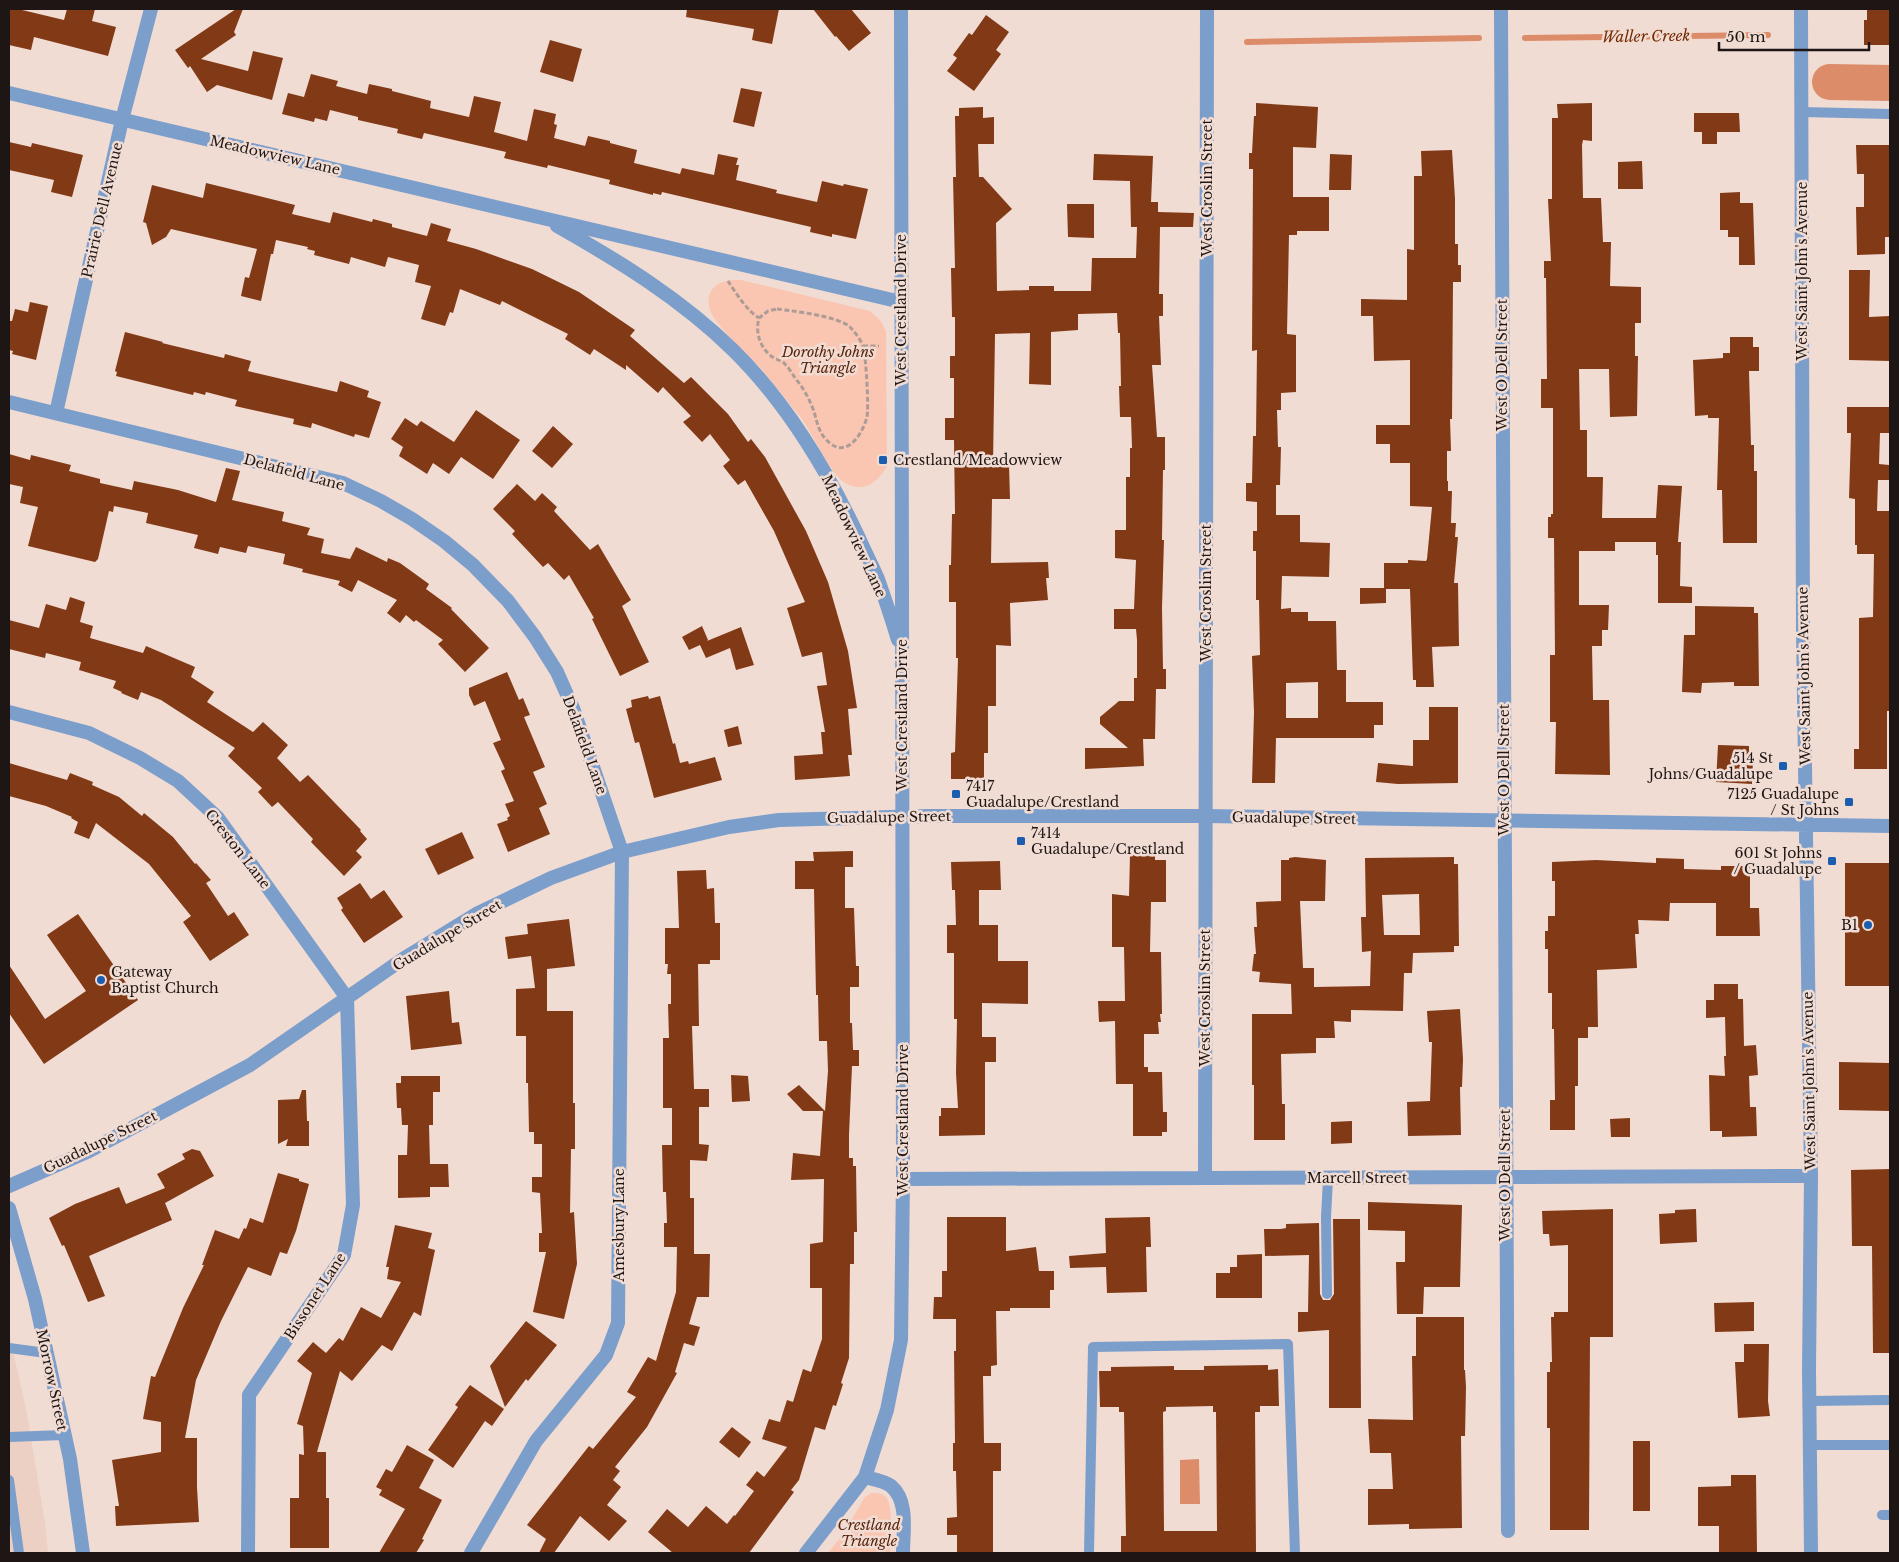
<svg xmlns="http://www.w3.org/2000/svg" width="1899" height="1562" viewBox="0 0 1899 1562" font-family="'Libre Baskerville',serif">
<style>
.built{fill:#ecd0c4}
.green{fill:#fac6b1}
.water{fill:#dd8c69}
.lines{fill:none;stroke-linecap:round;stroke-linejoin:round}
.stream{stroke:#dd8c69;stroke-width:6}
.river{stroke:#dd8c69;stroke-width:36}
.building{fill:#823916;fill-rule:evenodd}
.path{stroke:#ad9c96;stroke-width:3;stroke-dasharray:5 2.5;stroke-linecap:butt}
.service{stroke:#7c9ecb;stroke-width:10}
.minor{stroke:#7c9ecb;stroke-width:14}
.tertiary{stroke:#7c9ecb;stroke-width:14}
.poi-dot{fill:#1b5dae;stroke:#f1dcd4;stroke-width:2}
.labels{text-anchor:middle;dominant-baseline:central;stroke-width:5;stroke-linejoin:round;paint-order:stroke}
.street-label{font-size:14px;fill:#1d1614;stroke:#f1dcd4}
.park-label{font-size:14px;font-style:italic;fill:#58240b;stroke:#f1dcd4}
.poi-label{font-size:14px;fill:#1d1614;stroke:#f1dcd4;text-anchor:start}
.water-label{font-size:15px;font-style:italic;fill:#732a00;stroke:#f1dcd4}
</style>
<rect width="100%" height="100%" fill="#f1dcd4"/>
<path class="built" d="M9,1333L27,1414L45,1523L48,1553H9Z"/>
<path class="green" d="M732,280H741L870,311L880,320L886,331L887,466C879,481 865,493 847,484C832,477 814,437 804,422C801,417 796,412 792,407C783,395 773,383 763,371C749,355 726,336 714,318C702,299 710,282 732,280Z
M871,1493C877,1493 882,1493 886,1497C894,1506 890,1541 890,1553H828L843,1534L865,1497Z"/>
<path class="water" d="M1199,1459L1200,1504H1180V1460Z"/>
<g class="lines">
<path class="stream" d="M1525,38L1768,35
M1247,42L1479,38"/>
<path class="river" d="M1830,82L1890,83"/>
</g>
<path class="building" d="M9,9H18L64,20L67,9H95L92,21L116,27L108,56L34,37L31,50L9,45Z
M236,9H243L234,32L236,35L201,59L248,71L253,51L283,58L272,100L217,85L207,92L190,66L188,68L175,50Z
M687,9H779L772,44L752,40L754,29L686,17Z
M813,9H851L871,33L849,51L836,36L835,37Z
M1867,9H1890V45H1864V20H1867Z
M986,15L1009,32L996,50L1001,54L974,91L947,71L957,58L953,55L969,33L972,35Z
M550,40L582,49L573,82L540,72Z
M311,74L338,81L336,86L367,94L369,84L392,89V91L431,101L430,108L469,117L474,96L501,102L494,132L527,141L534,109L556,114L554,124L557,125L554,138L585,146L588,136L610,141V143L637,150L634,163L680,174L682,168L714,175L718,154L738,158L736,165H739L736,180L777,190L776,193L817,202L822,181L843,186L844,184L868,189L856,239L832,234V237L810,232L811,227L662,192L661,195L653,193V195L609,184L610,180L548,165L547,168L504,158L506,152L424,133L422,139L397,133L398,129L358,120V117L330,110L327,121L315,118L314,122L282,114L288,93L304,97Z
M741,88L762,92L754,127L733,122Z
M1256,103L1318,107L1316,148L1293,147V197H1329V231H1297V235H1289L1287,334L1296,335V392L1281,393V410H1277L1278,447H1281L1280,485H1276V515H1300V542L1330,543L1329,577L1282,576L1281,609L1291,608V612H1308V621H1336L1337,670H1346V702H1383V725H1374V738H1276L1275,783H1252L1254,712L1252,656L1260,655L1259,600H1256V551H1253V531H1257V502L1246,501V483H1252L1253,436H1256L1257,350L1252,351L1253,169H1249V153H1252L1254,116H1256ZM1318,682V718H1286V683Z
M1592,103V141L1583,140L1582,145L1583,198H1601L1603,242H1611L1610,286L1641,287V323H1635V356H1638L1637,416L1610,417L1609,369H1579L1580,430H1587V477H1603L1602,518H1656L1658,485L1682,486L1678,542H1681L1680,586L1692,587V603H1658V555H1656V542H1615V551H1579V605H1609L1608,630H1602V646H1592L1593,700H1609L1610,775L1555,774L1556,722H1550V655H1555L1554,538H1548V517H1551V514H1553V408H1541V379H1547L1546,278H1544V261H1551L1548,199H1552V118H1558L1557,104Z
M983,107V118L994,117V144H978L979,177H983L1012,209L996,223L997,291L1029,290V286H1054V291H1091L1092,258H1136L1137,227H1131L1130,181L1093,180L1094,154L1153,156L1151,202H1158V212L1194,213L1193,227H1160L1159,294H1163V316H1159L1161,365H1152L1157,437H1165V470H1163L1162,540H1164L1162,608L1163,669H1166V689H1156L1155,739H1143L1144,766L1085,769V748H1128L1100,724V717L1119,701H1134V678H1137V640L1136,629H1114V609H1134L1136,560L1115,558V530H1126V477H1130V448H1132L1131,417H1120L1119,386H1121L1120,333H1118L1117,313L1078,314V330L1051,332V385L1029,384L1030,333L995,334L993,464H1009L1010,499H992L991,563L1048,562L1049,578H1046L1048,600L1010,603L1011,646L996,645V706H988V753H984V779H951V753L955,752L958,658H956V602H949V565H951L952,514H955L954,440H945V418H954V378H950V356H955V317H952L951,268H955L953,177H956L955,116H959V108Z
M1694,113H1739L1740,132H1717V144H1702V132H1694Z
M9,142L31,147L32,143L83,155L72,197L51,192L54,180L9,170Z
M1856,145H1890V237H1885V254L1857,255L1856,207H1864V174H1857Z
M1452,150L1455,199V244H1458V265H1461V282H1453L1452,419H1450L1451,451H1447V481H1448V491H1452L1451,523H1456L1455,537H1458L1454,583H1458L1459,646L1432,647L1434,687H1416V680H1413L1410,589H1386V603L1360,604V588H1384V563H1408V560L1426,561L1427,559L1432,507L1410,506V463H1390V444H1376V425H1410V360L1374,361L1373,316H1361V299L1407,300V249L1414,250V176H1422L1421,151Z
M1330,154L1352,155L1351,190H1329Z
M1642,161L1643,189H1618V162Z
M206,183L295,205L292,214L330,223L333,212L372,222L373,219L392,224V227L427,236L431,223L451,229L447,241L476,249L532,269L579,292L635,330L630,336L684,383L691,377L728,414L748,442L751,439L765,457L806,531L828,582L848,651L857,708L848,709L852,755H848L850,776L795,780L794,756L823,754L821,732H825L817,686L827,685L822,652L802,657L787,608L805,602L774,531L745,480L738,485L723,466L730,460L710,434L702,442L683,422L691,416L663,387L658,393L626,365V370L594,349L590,355L565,339L568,334L502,301L500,305L460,289L453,313L450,312L445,326L421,319L431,286L415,282L419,265L388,257L385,267L351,257L349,264L314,255L315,251L307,249L308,247L276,240L273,254H271L261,301L241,296L245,277L249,278L257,249L171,229L166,237L152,245L146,223L143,222L152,185L203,198Z
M1740,192V203H1753L1755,265H1739V237H1728V230H1720V193Z
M1067,204H1094V238L1068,237Z
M1849,270H1870L1869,317L1890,316V361L1849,360Z
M30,302L48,306L36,360L12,354L13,351L9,350V321H12L15,309L28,312Z
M125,332L163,342L162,343L224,358L225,354L251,361L248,371L337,392L340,381L369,391L367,397L381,402L369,438L355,434L354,437L312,423L311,428L293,424L294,419L235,406L237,400L206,392L205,395L194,392L193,395L116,376L117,372L115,371Z
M1730,337H1753V347H1759V371H1749L1751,445H1754V471H1757V543H1723L1722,490H1717L1719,418H1708V415L1695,416L1693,360L1723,358V353H1730Z
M1847,407H1890V433H1880L1879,464L1889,465V480H1878L1877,511H1890V711H1887V769H1854V749H1859V618L1873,617L1874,554H1857V545H1855V499L1849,498L1851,433H1847Z
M476,410L520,440L493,479L461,457L449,474L433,463L427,474L399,456L403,447L391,439L405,418L417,426L421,421L454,442Z
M553,426L573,444L552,468L532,451Z
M9,454L30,460L31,455L71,465L69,471L100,479V483L132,490L134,481L178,490L216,502L226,468L240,471L232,500L284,512L282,521L310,528L307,535L324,539L321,553L350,559L356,547L387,562L388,558L400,563L429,584L426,589L452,608L451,609L489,648L465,672L438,644L443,640L416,620L414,622L406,615L400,623L387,613L397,600L358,580L352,592L338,585L340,581L302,572L303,569L283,564L285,554L248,546L246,553L220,547L218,554L194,548L198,535L146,523L148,513L114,506L113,512L109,511L98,559L95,562L28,546L38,507L20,503L23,487L9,484Z
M517,484L535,501L542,493L557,507L554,511L590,550L598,544L631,600L622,606L649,662L620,676L592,619L594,618L569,575L564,580L548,563L543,567L512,534L515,531L493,509Z
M70,597L85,602L80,622L93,626L90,638L143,653L146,646L195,667L191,677L214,692L207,702L253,732L263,722L288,745L277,758L300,782L308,775L361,830L360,831L367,839L356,851L362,857L344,876L311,842L313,839L278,802L272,807L258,792L262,788L228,756L235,748L161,700L141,692L138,700L121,693L122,692L113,688L116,681L79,670L81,662L46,653L45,658L9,649V620L39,628L46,604L66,610Z
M1695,606L1754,607V613H1758L1759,686H1734V682L1702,683L1701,693L1682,692L1684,635H1695Z
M702,626L708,640L707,641L741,627L754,665L736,670L730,648L706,658L700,645L689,650L682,637Z
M507,672L519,700L523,698L530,715L524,717L545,767L533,772L547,804L539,808L550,834L508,852L497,824L508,820L507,818L510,816L505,804L514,801L501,771L505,769L493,743L501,740L485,701L474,706L469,695V688Z
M648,696L649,699L660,696L673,744L675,743L680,763L688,761L689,764L715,757L722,780L654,798L639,742L635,743L626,709L632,707L631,700Z
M1429,707H1458V783L1398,784L1376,782L1378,763L1413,766V740H1429Z
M738,726L742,744L728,747L724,730Z
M1718,745L1749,746V761H1753L1752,784L1716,782Z
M9,763L67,780L70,773L93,782L92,785L119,797L142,816L144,813L173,837L195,864L196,863L211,880L206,883L228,916L234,912L249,935L210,961L183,922L191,916L149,864L96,823L89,839L74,833L78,822L71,818L72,817L46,806L9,796Z
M462,832L474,858L438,875L425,849Z
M853,851V867H845V908H854L856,966H859V987H850V1023H852L853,1050H859V1066H852L849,1135V1158H853V1166H856L857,1232H854V1264H850L849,1358L841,1383L843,1384L836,1406L833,1405L825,1430L815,1427L799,1480L791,1490L794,1492L749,1553H673L648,1532L667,1509L688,1527L706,1506L727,1524L734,1515L735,1516L754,1491L746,1485L757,1471L764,1477L787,1447L762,1439L769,1419L780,1422L787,1400L793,1402L803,1369L811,1372L822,1339V1288H810V1244L823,1242L824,1179L791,1180L793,1153L820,1156L823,1111H803L787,1094L799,1085L825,1111L828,1071L827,1041H819L818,995H816L814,889H795V861H814L813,852Z
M1130,855H1155V860H1166V902H1151L1150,952H1161L1162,1014H1160L1161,1022H1158L1159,1034H1144V1067H1148V1072H1162L1163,1112H1167V1132H1162V1136H1133V1084H1116L1115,1021L1099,1022L1098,1001H1125L1124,947H1112V894L1129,896Z
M1295,857L1326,860L1325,901H1300L1303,968H1314V987L1370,986L1371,951L1362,952L1361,917H1366L1365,858L1454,857V864H1458L1459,946H1454V952L1413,953L1412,973H1404L1403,1011L1351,1010V1022L1334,1021L1335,1038H1316V1053L1281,1054L1282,1104H1285V1140H1254V1085H1252V1014H1292L1291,984L1259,982L1260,972L1252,971L1254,954H1256L1254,927H1257L1256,902L1281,901V860H1289V858ZM1419,894L1420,935H1384L1382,895Z
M1656,858L1684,859V869L1721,870V866H1750V908H1759L1760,936H1716V903H1670L1669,921L1638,920L1639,934H1635L1637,968L1597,970L1598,1027H1588V1038H1578V1086H1575V1130H1550V1100H1555L1554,1029H1552V993H1548V949H1545V931H1548V916H1555V881H1552V862L1596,860L1656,863Z
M1000,861L1001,890H979V925H998V961H1028V1004L982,1003V1037H996V1062H985V1135L939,1136V1116H941V1108H958L956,1073L957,1019H954V953H947V925H956L955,890H952L951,862Z
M1845,863H1890V986H1845Z
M706,870L707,889L714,888L715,923H720V960H710V964H698L699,1026H692L694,1089H709V1107H699V1144L709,1145L707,1161L690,1160V1198H694V1254H710L709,1297H697L689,1324L700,1327L694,1346L684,1343L675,1372L677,1373L647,1427L615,1467L620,1471L613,1480L621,1487L607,1505L627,1521L609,1541L580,1516L554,1553H539L546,1539L527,1525L589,1446L593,1449L636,1397L627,1392L648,1357L656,1361L676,1292L677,1247H664V1223H667L666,1192H663L662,1145H672V1108H663V1038H669L668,1004H671V974H667L668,964H665V928H679L677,871Z
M360,883L371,899L384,890L403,917L364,943L341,910L343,908L337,898Z
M78,914L138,1000L44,1064L9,1013V965L45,1019L86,991L47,935Z
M569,919L575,966L547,969V1011H573V1103H575V1149H571L570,1213L574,1212L577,1264L564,1319L533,1312L546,1252H539V1233H542L540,1193L532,1192V1177H542V1144H534V1132H529L528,1083H526V1036H516V989L535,988L531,956L508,959L505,937L528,934L527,924Z
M1714,984H1738V999H1743L1744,1046L1756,1045L1758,1075L1749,1076L1750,1107H1756L1757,1136L1722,1137V1131H1710L1709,1075L1725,1076L1724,1056H1726L1725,1017L1706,1018V1000H1714Z
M449,991L452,1023L459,1022L462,1044L411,1050L406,996Z
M1460,1009L1463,1059L1462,1087H1460L1461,1135L1408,1136L1407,1102L1430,1101L1432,1042H1429L1427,1011Z
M1839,1062L1890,1063V1111L1839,1110Z
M731,1075L748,1076L750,1101L732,1102Z
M401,1076H440V1092H433V1125H429L430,1164H448L449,1187H430V1197L398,1198V1155H407L408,1125H402L401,1108H397L396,1083H401Z
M302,1090H306L307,1121H309V1146H286L288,1139L278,1144V1100L299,1099Z
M1630,1118V1137H1611L1610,1119Z
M1352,1121V1143L1331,1144V1122Z
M192,1149L200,1151L214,1176L165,1203L172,1220L89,1256L105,1296L88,1302L64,1245L62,1246L49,1218L75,1204L119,1187L126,1204L165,1188L157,1174L185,1159L182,1154Z
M1890,1169V1353H1873L1872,1246H1852L1851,1170Z
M278,1173L299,1179V1181L309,1184L296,1231L287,1254L280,1252L271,1276L248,1267L221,1321L196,1380L185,1438H197V1487L199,1522L116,1526L115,1506H119L112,1460L161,1452V1422L143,1419L151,1376L155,1377L183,1308L204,1265H202L215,1230L239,1239L244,1228L246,1229L250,1218L263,1223Z
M1368,1202L1462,1205L1460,1287H1424L1423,1314H1397L1396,1262H1405V1231L1368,1230Z
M1613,1209V1337H1590L1589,1530H1550V1428H1547V1372H1550V1362H1552L1551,1317H1554V1312H1568V1245L1550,1246L1549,1234H1543L1542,1211Z
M1696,1209L1697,1242L1660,1244L1659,1214L1675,1213V1210Z
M947,1217H1006V1251L1036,1247L1039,1271H1054V1290H1050V1308H1010V1311H996L997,1365L991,1366V1376H983L984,1443H1001V1471H993V1553H957V1535H947V1518L957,1517L956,1471H953V1443H955L954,1351H956V1319H933L934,1297H942V1271H947Z
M1150,1217L1151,1247H1146L1147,1292L1107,1293L1106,1267L1070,1268L1069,1256L1106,1253L1105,1218Z
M1333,1219H1360L1361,1408H1329V1330L1298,1332V1312H1308L1309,1255L1265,1256L1264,1229H1281L1286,1228V1224L1319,1223L1320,1294L1323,1300H1330L1334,1294Z
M395,1225L432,1233L428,1248L435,1250L421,1316L414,1312L392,1351L382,1345L352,1381L340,1371L317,1452H326V1498H329V1548H290V1498H299V1454L304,1455L303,1426L297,1424L312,1373L297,1361L313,1342L326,1353L339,1338L343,1341L361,1307L381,1318L401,1282L387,1279L389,1267H386Z
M1262,1254V1298H1216V1273H1230V1267H1237V1255Z
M1754,1302V1331L1715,1332L1714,1303Z
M1416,1317H1464V1370H1465L1466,1387L1465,1436H1461L1462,1528L1409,1529V1524L1368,1525V1489H1393L1391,1453H1370L1368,1419L1413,1420L1412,1356H1416Z
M526,1321L557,1345L528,1381L526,1379L505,1407L490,1366Z
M1744,1344H1769L1768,1401L1770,1416L1738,1418L1735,1362H1744Z
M1268,1365V1370L1278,1369L1279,1406H1260V1412H1255L1256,1553H1121V1536H1126L1124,1412H1119V1407H1100L1099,1371H1111V1367L1174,1366V1370H1204V1366ZM1213,1406V1412H1216L1217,1531H1164L1163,1412L1166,1411V1407Z
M470,1385L504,1409L492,1426L485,1421L453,1468L428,1450L458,1407L455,1405Z
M732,1427L751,1442L739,1458L719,1442Z
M1633,1441H1650V1511H1633Z
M407,1445L434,1460L419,1488L442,1500L422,1539L424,1540L416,1553H379L405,1509L379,1495L382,1490L376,1487L386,1469L392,1472Z
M1731,1475H1756L1757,1553H1719V1526H1698V1487L1731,1486Z"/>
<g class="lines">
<path class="path" d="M728,281C735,292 748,312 759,318
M777,309C793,311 838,316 850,327C854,331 861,340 863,346C866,356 869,407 867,417C863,432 849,457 831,444C816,433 818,419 811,404C807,395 802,386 795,378C792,373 788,367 784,363C781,360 777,360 774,358C760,349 755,333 759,318L768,311Z
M863,346H879"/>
<path class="service" d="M1802,112L1890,114
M1327,1294L1326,1217L1328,1179
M9,1348L46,1353
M1809,1401L1890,1400
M9,1437L64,1435
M1810,1445H1890
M9,1480L19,1553
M1882,1515H1890
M1089,1553L1093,1347L1288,1344L1295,1553"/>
<path class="minor" d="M901,9L903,1179L901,1340L887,1410L865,1477C873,1479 885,1481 891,1486C909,1501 903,1532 903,1553
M1501,9L1508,1531
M9,93L901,302
M557,226C619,261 681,299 733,350C787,403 827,470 859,538C865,552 872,565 878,579C885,599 892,620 898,640
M9,402L343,483L381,501L412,519L444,541L473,565L508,601L535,637L557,672L573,708L622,852L618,1323L606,1355L536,1441L471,1553
M56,413L122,120L151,9
M9,712L89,733L140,758L178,781L218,818L347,998L353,1205L344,1255L249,1395L248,1553
M1205,1178L1207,9
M903,1179L1811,1176
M806,1553L865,1477"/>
<path class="tertiary" d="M1801,9L1803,629L1811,1176L1809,1370L1811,1553
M9,1186L89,1151L250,1065L403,959L478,913L551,878L622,852L729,827L779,820L928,816H1205L1890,826
M9,1208L35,1299L70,1459L83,1553"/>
</g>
<g class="poi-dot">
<rect x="878" y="455" width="10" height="10" rx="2.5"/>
<rect x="1778" y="761" width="10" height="10" rx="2.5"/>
<rect x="951" y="789" width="10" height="10" rx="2.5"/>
<rect x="1844" y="797" width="10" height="10" rx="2.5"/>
<rect x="1016" y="836" width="10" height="10" rx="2.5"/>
<rect x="1827" y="856" width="10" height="10" rx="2.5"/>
<circle cx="1868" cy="925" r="5"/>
<circle cx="101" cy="980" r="5"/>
</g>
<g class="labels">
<g class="street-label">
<text transform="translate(275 155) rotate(13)">Meadowview Lane</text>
<text transform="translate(1207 188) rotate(-90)">West Croslin Street</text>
<text transform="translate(102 210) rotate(-77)">Prairie Dell Avenue</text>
<text transform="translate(1802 271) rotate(-90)">West Saint John's Avenue</text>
<text transform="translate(901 310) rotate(-90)">West Crestland Drive</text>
<text transform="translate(1502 365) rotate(-90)">West O Dell Street</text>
<text transform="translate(294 472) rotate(15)">Delafield Lane</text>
<text transform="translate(854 536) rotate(65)">Meadowview Lane</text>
<text transform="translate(1206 593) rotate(-90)">West Croslin Street</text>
<text transform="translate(1804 676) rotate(-91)">West Saint John's Avenue</text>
<text transform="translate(902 715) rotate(-90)">West Crestland Drive</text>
<text transform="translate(585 745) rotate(70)">Delafield Lane</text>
<text transform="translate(1504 770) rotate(-90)">West O Dell Street</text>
<text transform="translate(889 817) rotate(-1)">Guadalupe Street</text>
<text transform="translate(1294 818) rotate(1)">Guadalupe Street</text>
<text transform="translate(238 849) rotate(52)">Creston Lane</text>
<text transform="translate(447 935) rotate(-31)">Guadalupe Street</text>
<text transform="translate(1205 998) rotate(-90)">West Croslin Street</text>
<text transform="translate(1809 1081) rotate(-91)">West Saint John's Avenue</text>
<text transform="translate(903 1120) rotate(-90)">West Crestland Drive</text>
<text transform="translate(100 1142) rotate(-26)">Guadalupe Street</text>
<text transform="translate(1505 1175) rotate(-90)">West O Dell Street</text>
<text x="1357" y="1178">Marcell Street</text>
<text transform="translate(619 1225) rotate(-90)">Amesbury Lane</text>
<text transform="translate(315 1296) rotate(-57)">Bissonet Lane</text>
<text transform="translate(52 1380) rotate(78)">Morrow Street</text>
</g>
<g class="park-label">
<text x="828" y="352">Dorothy Johns<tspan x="828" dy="16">Triangle</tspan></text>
<text x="869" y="1525">Crestland<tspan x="869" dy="16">Triangle</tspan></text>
</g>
<g class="poi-label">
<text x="893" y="460">Crestland/Meadowview</text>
<text x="1773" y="758" text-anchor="end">514 St<tspan x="1773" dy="16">Johns/Guadalupe</tspan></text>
<text x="966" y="786">7417<tspan x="966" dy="16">Guadalupe/Crestland</tspan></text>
<text x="1839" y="794" text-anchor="end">7125 Guadalupe<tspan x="1839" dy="16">/ St Johns</tspan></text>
<text x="1031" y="833">7414<tspan x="1031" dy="16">Guadalupe/Crestland</tspan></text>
<text x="1822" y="853" text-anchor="end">601 St Johns<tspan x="1822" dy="16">/ Guadalupe</tspan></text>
<text x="1858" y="925" text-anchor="end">B1</text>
<text x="111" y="972">Gateway<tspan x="111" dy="16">Baptist Church</tspan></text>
</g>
<g class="water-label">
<text transform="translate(1646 36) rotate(-1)">Waller Creek</text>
</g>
</g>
<rect width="1899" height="1562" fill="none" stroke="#1d1614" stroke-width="20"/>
<path d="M1719 42v8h150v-8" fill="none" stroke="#1d1614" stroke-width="2.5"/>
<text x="1726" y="42" font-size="15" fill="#1d1614" stroke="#f1dcd4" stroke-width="4" paint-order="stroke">50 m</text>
</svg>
